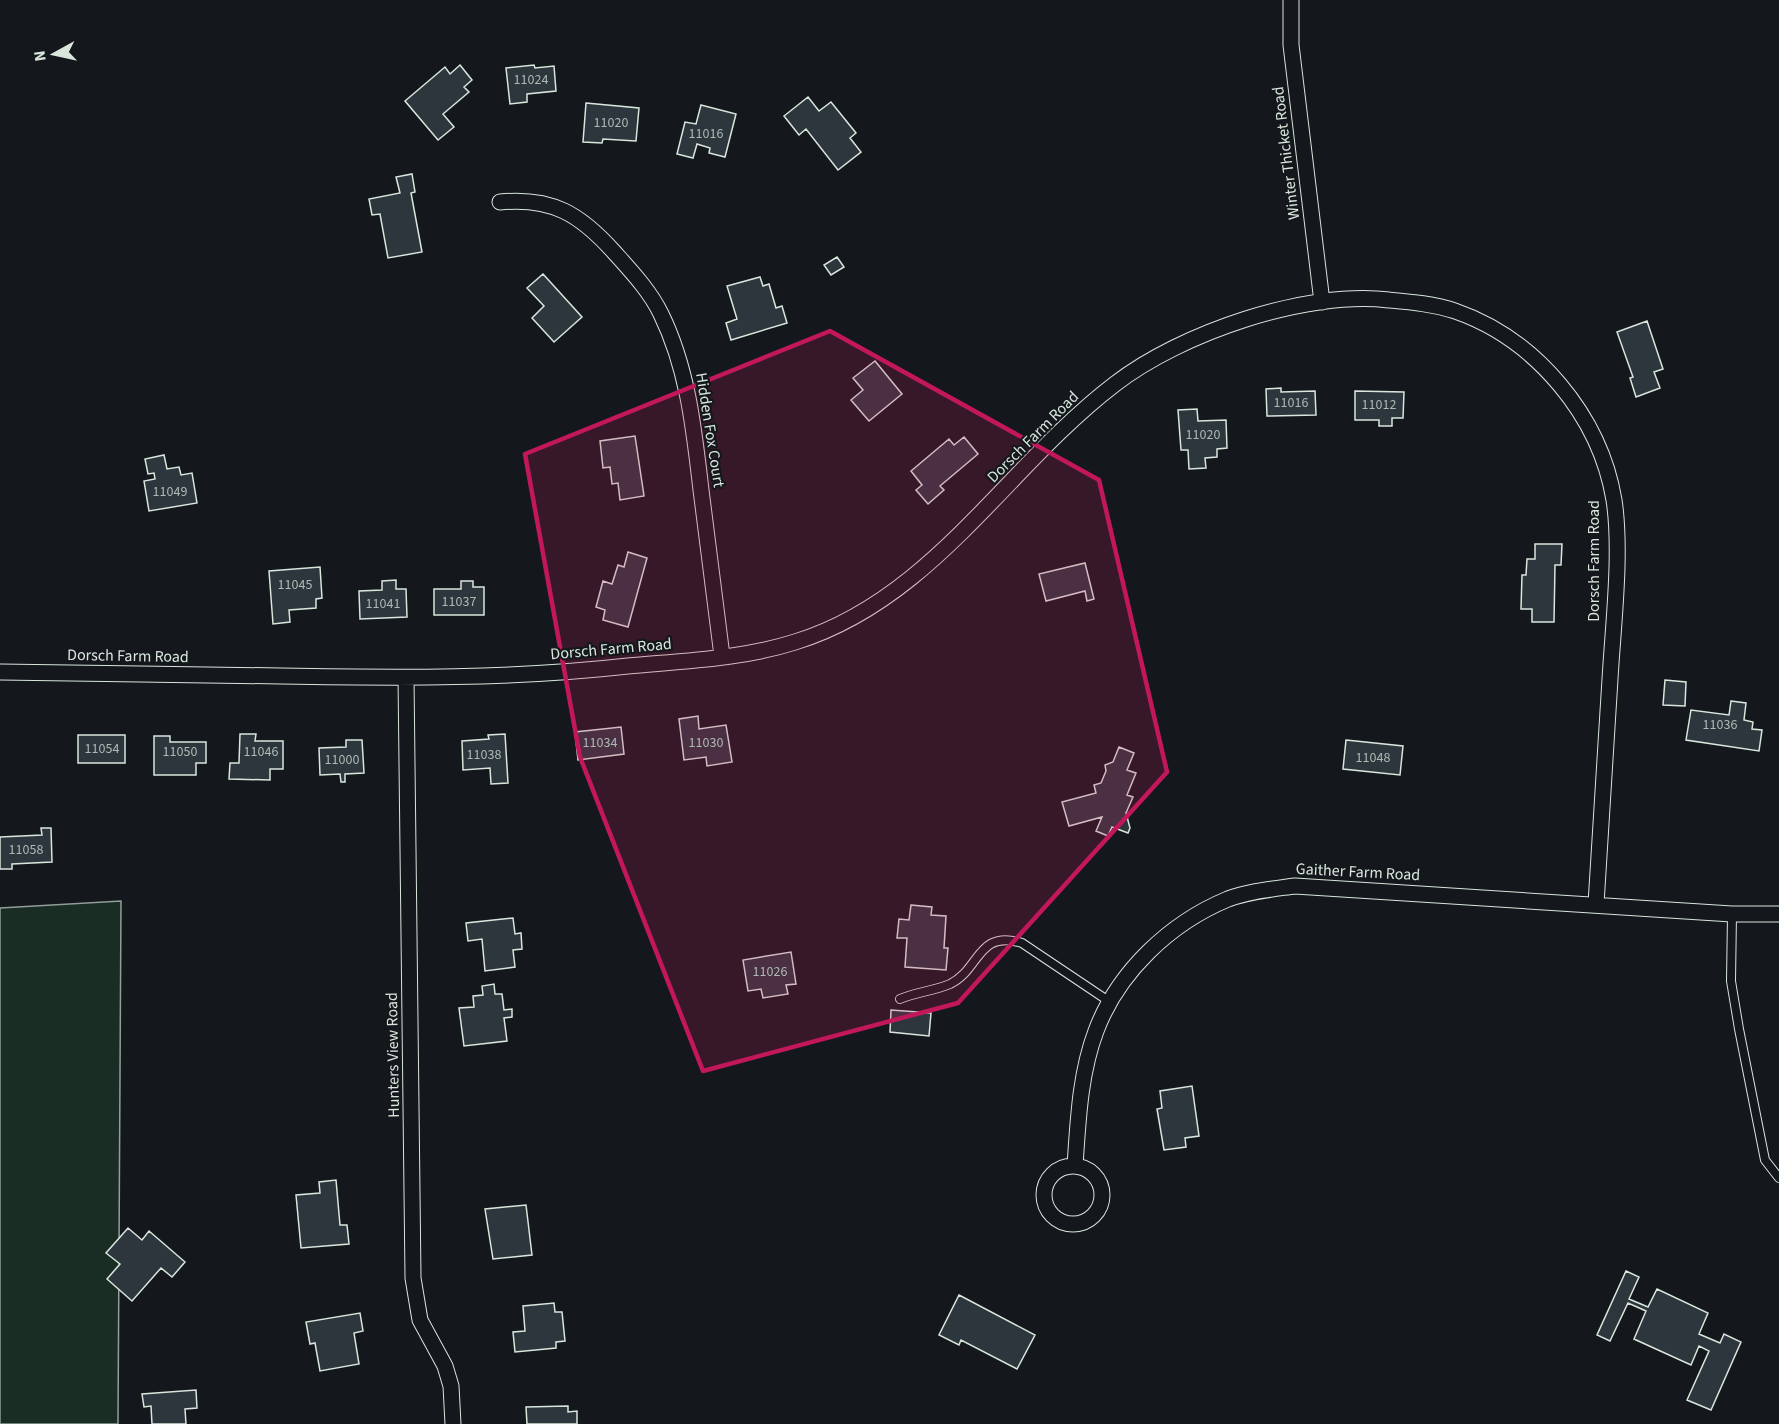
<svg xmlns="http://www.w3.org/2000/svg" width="1779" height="1424" viewBox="0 0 1779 1424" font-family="'Source Sans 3',sans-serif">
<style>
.green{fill:#1a2d24;stroke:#939e99;stroke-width:1.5}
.building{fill:#2c363c;stroke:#d8e6dc;stroke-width:1.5}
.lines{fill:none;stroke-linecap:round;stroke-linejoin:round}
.lane-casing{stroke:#d8e6dc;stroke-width:10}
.street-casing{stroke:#d8e6dc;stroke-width:17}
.lane{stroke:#14181c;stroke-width:8}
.street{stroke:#14181c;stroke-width:15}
.marked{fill:#c2185b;fill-opacity:0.2;stroke:#c2185b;stroke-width:4.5;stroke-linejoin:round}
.labels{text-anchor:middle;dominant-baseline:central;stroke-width:4.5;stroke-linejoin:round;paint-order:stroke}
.number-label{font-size:14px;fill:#adbab4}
.street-label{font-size:16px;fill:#d8e6dc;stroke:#14181c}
</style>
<rect width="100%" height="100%" fill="#14181c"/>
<path class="green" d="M121,901L118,1424H0V908Z"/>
<path class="building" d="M460,65L472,80L464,87L469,92L443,114L454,127L438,140L405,101L445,67L450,74Z
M534,65L535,68L554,66L556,91L527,94V102L510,104L506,68Z
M808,97L819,111L831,102L856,133L850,138L861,152L838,170L806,129L799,135L784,116Z
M586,103L639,108L636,141L603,139L602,143L583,142Z
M701,105L736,114L725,157L709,153L710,148L697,144L693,158L677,154L685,122L696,124Z
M412,174L415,192L411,193L422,252L388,258L380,214L372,215L369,199L400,193L396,177Z
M837,257L844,267L831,275L824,265Z
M543,274L582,317L554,342L532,318L544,306L527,288Z
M760,277L763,286L769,284L776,308L782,306L787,323L731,340L726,323L737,319L727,286Z
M1647,321L1663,369L1654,372L1660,388L1636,397L1630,378L1633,377L1617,332Z
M875,361L902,394L869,421L851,400L863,390L853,378Z
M1281,388V392L1315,391L1316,415L1267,416L1266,389Z
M1355,391L1404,392L1403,418H1392V426H1379V420H1355Z
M1197,409L1198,421L1226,420L1227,448L1217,449V457L1205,458L1206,468L1189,469L1188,450H1181L1178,410Z
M635,436L644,496L620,500L618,483L612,484L610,467L603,468L600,441Z
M964,437L978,454L940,486L944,490L928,504L916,490L922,485L911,471L949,439L954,445Z
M164,455L167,469L179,467L181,475L192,473L197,503L149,511L144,481L155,479L154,473L148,474L145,459Z
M1535,544H1562L1561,565H1555L1554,622H1532V609H1521L1522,575H1526L1527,559H1535Z
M628,552L647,558L628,627L603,620L605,610L596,607L603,581L612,584L618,565L624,567Z
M1085,563L1094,599L1087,601L1085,591L1046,601L1039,574Z
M320,567L322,598L316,599V608L289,610L290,622L273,624L269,571Z
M396,580V589H406L407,617L360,619L359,591L382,590V581Z
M461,581H473V587H484V615H434V589H461Z
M1665,680L1686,682L1685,706L1663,705Z
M1731,701L1746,703L1744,720L1753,722L1752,729L1762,730L1759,751L1686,740L1691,710L1729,715Z
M698,716L699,729L726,725L732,762L707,766L706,757L684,760L679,719Z
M621,727L624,754L578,760L575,732Z
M240,734H256L255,741H283V769H270V780L229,779L230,763H239Z
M505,734L508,783L491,784L490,768L463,770L462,741L489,739L488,735Z
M78,735H125V763H78Z
M154,736H170V742H206V763H196V775H154Z
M346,740H362L364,773L345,774V782H341L340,774L320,775L319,748L346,747Z
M1346,740L1403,746L1400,775L1343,769Z
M1119,747L1134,753L1127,770L1136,773L1127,795L1133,797L1126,813L1130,828L1128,833L1112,827L1108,836L1096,831L1102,817L1069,826L1062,802L1096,793L1094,785L1101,783L1106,771L1105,765L1113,762Z
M41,828H51L52,862L12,864V869H0V837L42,835Z
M911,905L932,907L931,915L946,916L944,948H948L946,970L905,967L907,938H897L899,919L909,920Z
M513,918L515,934L521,933L522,949L513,950L515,967L485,971L482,939L468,941L466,923Z
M791,952L796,984L786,985L788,994L763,998L761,989L748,991L743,960Z
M494,984L495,994H502L504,1010L512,1009V1017L504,1018L507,1041L464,1046L459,1008L474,1007L473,996L483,995L482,986Z
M891,1010L931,1013L929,1036L890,1032Z
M1192,1086L1199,1136L1185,1138L1186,1147L1164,1150L1157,1109L1162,1108L1160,1091Z
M336,1180L340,1225H347L349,1244L301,1248L296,1195L320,1193L319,1182Z
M526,1205L532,1255L493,1259L485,1209Z
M128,1228L142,1240L149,1231L185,1262L172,1277L161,1268L132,1301L107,1279L120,1264L106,1253Z
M1626,1271L1639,1277L1629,1299L1648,1307L1657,1289L1708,1313L1699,1334L1720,1343L1724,1334L1741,1342L1711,1410L1687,1400L1709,1351L1699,1346L1691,1365L1634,1339L1646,1311L1628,1303L1610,1341L1597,1335Z
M959,1295L1035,1335L1017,1369L961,1340L959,1345L939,1335Z
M554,1303L555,1312H562L565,1341L556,1342V1348L515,1352L513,1332L525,1331L523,1306Z
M360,1313L363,1331L354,1333L359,1364L320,1371L315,1343L310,1344L306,1322Z
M196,1390L197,1408L185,1409L186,1424H152L151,1406L144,1407L142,1394Z
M568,1406V1412L577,1411V1424H527L526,1407Z"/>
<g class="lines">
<g class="lane-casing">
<path id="lane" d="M1732,914L1731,981L1739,1029L1765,1160L1779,1178
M900,999C916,992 934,991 950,984C980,970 977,929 1022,943L1110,1002"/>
</g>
<g class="street-casing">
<path id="street" d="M1291,0V45L1322,302
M500,202C552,197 580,214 614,252C631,271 650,291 661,314C688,369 694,430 701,490C708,545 715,601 722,656
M0,672C94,673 187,675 281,676C397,678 512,679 628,666C683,661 742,659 795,642C932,600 1006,467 1115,384C1181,333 1306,290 1389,300C1411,302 1434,304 1455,311C1536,339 1600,416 1614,500C1622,552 1613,626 1610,679C1605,754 1600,829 1596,904
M406,678L413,1278L420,1320L445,1366L451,1386L453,1424
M1075,1166C1078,1121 1080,1073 1096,1031C1118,972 1170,923 1228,899C1249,891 1273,889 1295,886L1732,914H1779
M1044 1195a29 29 0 1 1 58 0a29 29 0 1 1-58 0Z"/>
</g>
<use href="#lane" class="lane"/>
<use href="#street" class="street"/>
</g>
<path class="marked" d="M830,331L1099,480L1167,772L958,1003L703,1071L580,757L525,454Z"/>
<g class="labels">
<g class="number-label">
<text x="531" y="80">11024</text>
<text x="611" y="123">11020</text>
<text x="706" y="134">11016</text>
<text x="1291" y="403">11016</text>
<text x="1379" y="405">11012</text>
<text x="1203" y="435">11020</text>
<text x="170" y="492">11049</text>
<text x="295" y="585">11045</text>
<text x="459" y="602">11037</text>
<text x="383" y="604">11041</text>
<text x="1720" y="725">11036</text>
<text x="600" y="743">11034</text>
<text x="706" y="743">11030</text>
<text x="102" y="749">11054</text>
<text x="180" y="752">11050</text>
<text x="261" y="752">11046</text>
<text x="484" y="755">11038</text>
<text x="1373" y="758">11048</text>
<text x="342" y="760">11000</text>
<text x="26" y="850">11058</text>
<text x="770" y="972">11026</text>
</g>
<g class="street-label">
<text transform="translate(1286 153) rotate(-97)">Winter Thicket Road</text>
<text transform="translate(710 430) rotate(81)">Hidden Fox Court</text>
<text transform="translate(1033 437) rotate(-45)">Dorsch Farm Road</text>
<text transform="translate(1594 561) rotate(-90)">Dorsch Farm Road</text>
<text transform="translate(611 649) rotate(-5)">Dorsch Farm Road</text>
<text transform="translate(128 656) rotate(1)">Dorsch Farm Road</text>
<text transform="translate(1358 872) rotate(3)">Gaither Farm Road</text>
<text transform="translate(393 1055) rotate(-91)">Hunters View Road</text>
</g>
</g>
<g transform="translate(54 54) rotate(262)" stroke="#14181c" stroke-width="4.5" paint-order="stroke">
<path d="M0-4.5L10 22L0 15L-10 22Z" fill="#d8e6dc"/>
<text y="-9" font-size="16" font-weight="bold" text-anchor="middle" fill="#d8e6dc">N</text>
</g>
</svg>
